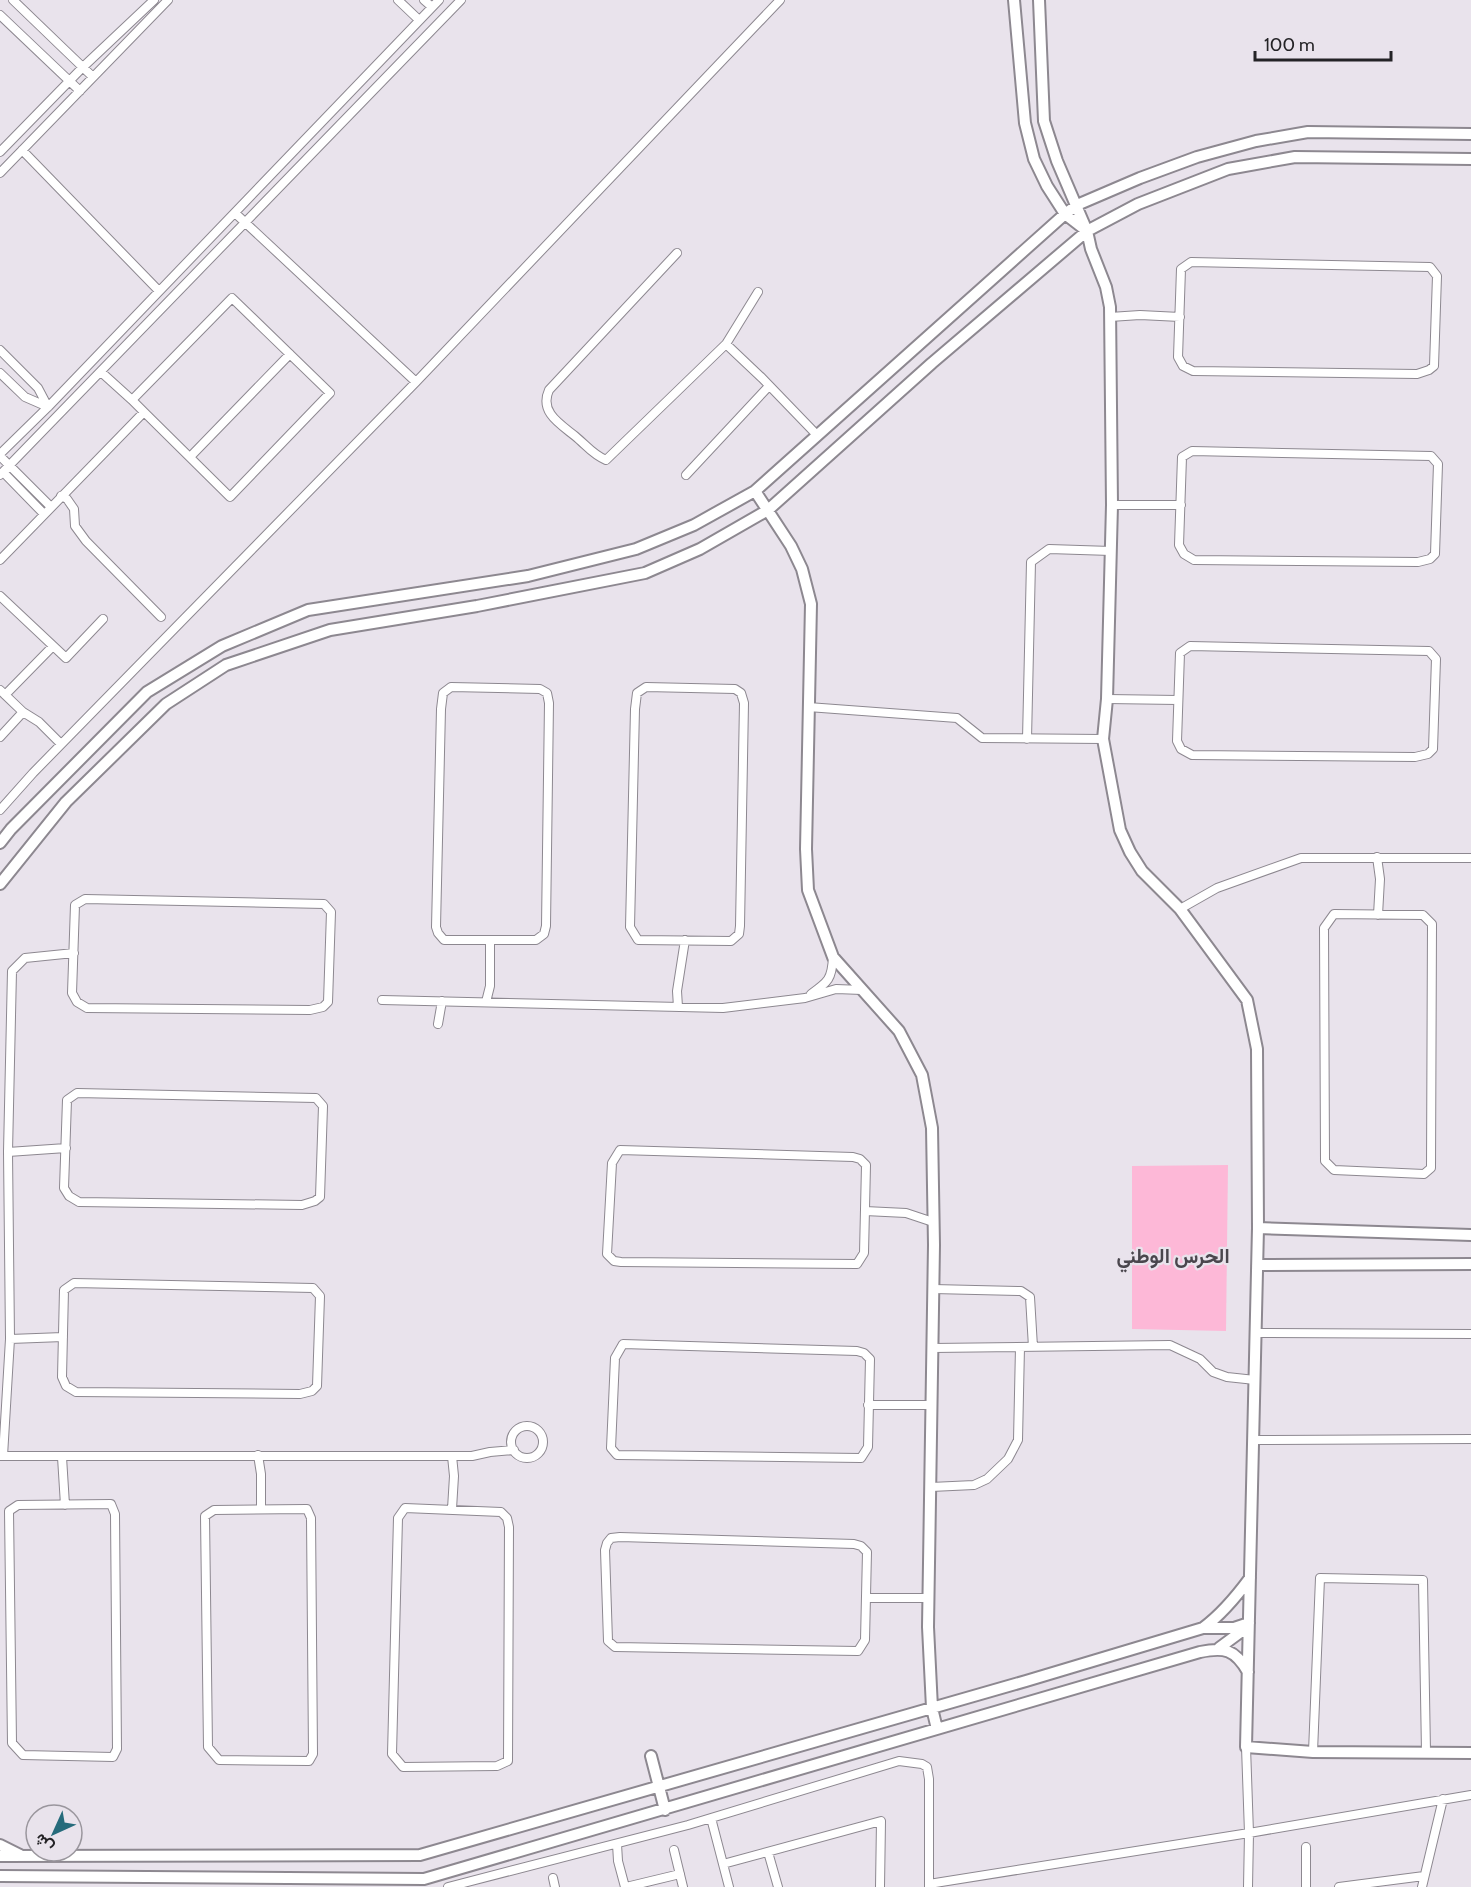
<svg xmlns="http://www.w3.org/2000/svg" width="1471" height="1887" viewBox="0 0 1471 1887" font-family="Cabin,Vazirmatn,sans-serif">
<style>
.pitch{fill:#fdb8d7}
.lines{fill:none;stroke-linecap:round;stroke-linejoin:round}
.street-casing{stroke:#8d8890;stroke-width:10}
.secondary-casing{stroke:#8d8890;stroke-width:14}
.street{stroke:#fff;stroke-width:8}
.secondary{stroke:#fff;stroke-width:10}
.labels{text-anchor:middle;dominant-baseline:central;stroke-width:4.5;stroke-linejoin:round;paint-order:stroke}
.neighbourhood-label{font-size:20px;font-weight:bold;fill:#4a464d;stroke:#e9e3ec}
</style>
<rect width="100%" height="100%" fill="#e9e3ec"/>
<path class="pitch" d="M1228,1165L1226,1331L1132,1329V1166Z"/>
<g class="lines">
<g class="street-casing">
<path id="street" d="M13,0L93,77
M398,0L418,19
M424,0L432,7
M0,15L80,91
M22,150L159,291
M0,152L83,67L154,0
M0,173L168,0
M235,213L416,382
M677,253L549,390C539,412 560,424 575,436C586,445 593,455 606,460L726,344L758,292
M1191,262L1430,267L1437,276L1434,366L1429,370L1417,374L1193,371L1183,366L1178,357L1181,269Z
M1110,317L1140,315L1180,317
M726,344L762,378L817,435
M0,350L38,388L48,407
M101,372L132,400
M0,373L25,397L48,407
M1192,451L1431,456L1438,464L1435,554L1430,559L1418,562L1194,560L1184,554L1179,545L1182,457Z
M0,454L48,407L439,0
M0,456L50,506
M190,457L290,354
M3,472L44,514
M0,475L461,0
M686,475L769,386
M61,496L67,499L74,509L75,526L86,541L161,617
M1112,505H1181
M0,560L144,412L230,497L330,393L232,298L132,400L144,412
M0,596L66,658L103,619
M1190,646L1429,651L1436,659L1433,749L1428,754L1415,757L1192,755L1181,749L1177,741L1180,653Z
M451,687L540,689L547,693L549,703L546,926L544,934L536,940H444L438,933L436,927L441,709L443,693Z
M646,687L735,689L741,693L744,703L740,926L739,934L731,941L638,940L630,927L635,709L637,693Z
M0,690L23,712L0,737
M5,695L53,646
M1107,699L1178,700
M808,707L957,718L982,738L1103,739
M23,712L39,722L61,744
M1027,739L1031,562L1049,549L1111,551
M0,810L33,773L416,382L780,0
M1377,857L1380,879L1378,915
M85,899L324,904L331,912L328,1002L323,1007L310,1010L87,1008L77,1002L72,993L75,905Z
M1180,909L1217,888L1301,858H1471
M1334,914L1423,915L1432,924L1431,1168L1424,1174L1334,1170L1325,1161L1324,928Z
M811,994C828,982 832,979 833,957
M382,1000L723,1008L805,998L836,989L862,990
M486,1002L490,986V940
M678,1007L677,991L685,940
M438,1024L442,1001
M77,1093L316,1098L323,1106L320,1197L315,1201L302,1205L79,1202L69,1196L64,1188L67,1100Z
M620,1150L853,1157L860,1159L866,1165L864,1253L857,1264L621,1262L614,1261L607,1254L612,1163Z
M8,1152L66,1148
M865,1211L906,1213L933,1222
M74,1283L313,1288L320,1296L317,1386L312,1391L300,1394L76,1392L66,1386L62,1377L64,1290Z
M933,1289L1021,1291L1030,1297L1033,1347
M1256,1333L1471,1334
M10,1339L63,1337
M623,1344L857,1351L864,1353L870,1359L868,1447L861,1458L617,1455L611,1448L615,1358Z
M933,1348L1170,1345L1200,1359L1213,1372L1227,1377L1255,1380
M868,1405H932
M511 1442a16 16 0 1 1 32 0a16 16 0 1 1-32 0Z
M1253,1440L1471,1439
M258,1455L261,1474V1509
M0,1456H472L490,1452L514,1450
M3,1456L10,1339L8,1152L12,971L25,958L74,953
M452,1456L454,1476L452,1509
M62,1457L65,1505
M931,1487L974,1485L987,1479L1008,1459L1018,1440L1020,1347
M111,1504L115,1514L117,1749L113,1757L23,1755L12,1743L9,1511L18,1505Z
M405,1508L501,1512L507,1518L509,1527L508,1761L497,1766L403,1767L392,1754L398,1518Z
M307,1509L311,1518L313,1754L309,1761L219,1760L208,1747L205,1516L214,1510Z
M620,1537L854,1544L861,1546L867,1552L865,1640L858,1651L615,1647L608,1641L605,1550L607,1543L611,1538Z
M866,1598H929
M1246,1747L1249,1833L1471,1795
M1313,1752L1320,1578L1423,1580L1426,1752
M711,1818L729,1887
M617,1844L618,1861L625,1887
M674,1850L683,1887
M768,1852L778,1887
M723,1864L881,1821L880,1887
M553,1878L555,1887
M929,1884L1249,1833L1248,1887
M448,1887L688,1825L899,1761L922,1764L927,1767L929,1779V1887
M626,1887L680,1874
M1306,1887V1847
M1339,1887L1424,1876
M1422,1887L1443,1799"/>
</g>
<g class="secondary-casing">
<path id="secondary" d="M1014,0L1025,123L1034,159L1047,186L1065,214L1087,231
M1039,0L1044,121L1057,161L1087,231L1091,249L1106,287L1110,307L1112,505L1107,699L1103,739L1120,830L1130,852L1142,871L1180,909L1247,1000L1257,1049L1258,1228L1246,1747L1313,1752L1471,1753
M755,491L791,546L802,569L811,604L806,849L808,890L833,957L899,1031L922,1075L932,1128L934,1245L928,1627L932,1708L937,1729
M0,843L11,829L147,692L222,646L308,610L528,576L636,549L694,525L755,491L1065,214L1077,205L1140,178L1197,157L1256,141L1308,132L1471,134
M0,884L66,802L166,704L226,665L330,630L477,606L645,573L700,549L768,510L932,363L1087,231L1138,204L1228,169L1295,157L1471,159
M1258,1228L1471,1235
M1257,1265L1471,1264
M1203,1628H1234L1249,1623
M1219,1648L1246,1628
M651,1756L665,1810
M0,1845L20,1855
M0,1856L420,1855L1026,1681L1203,1628C1222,1614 1236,1597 1250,1578
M0,1876L424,1879L1200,1652C1224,1647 1235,1649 1248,1672"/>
</g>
<use href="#street" class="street"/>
<use href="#secondary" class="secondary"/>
</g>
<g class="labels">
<g class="neighbourhood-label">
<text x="1173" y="1256">الحرس الوطني</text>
</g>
</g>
<g transform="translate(54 1833) rotate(225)"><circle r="28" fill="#e9e3ec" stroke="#9a969d" stroke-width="1.5"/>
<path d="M0-4.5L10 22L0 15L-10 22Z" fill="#266b7b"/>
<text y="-9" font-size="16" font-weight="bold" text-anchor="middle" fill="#242326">ش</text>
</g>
<path d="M1255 51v9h136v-9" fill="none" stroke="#242326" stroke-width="3"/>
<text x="1264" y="51" font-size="18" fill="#242326" stroke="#e9e3ec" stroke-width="4.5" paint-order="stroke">100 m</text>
</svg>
